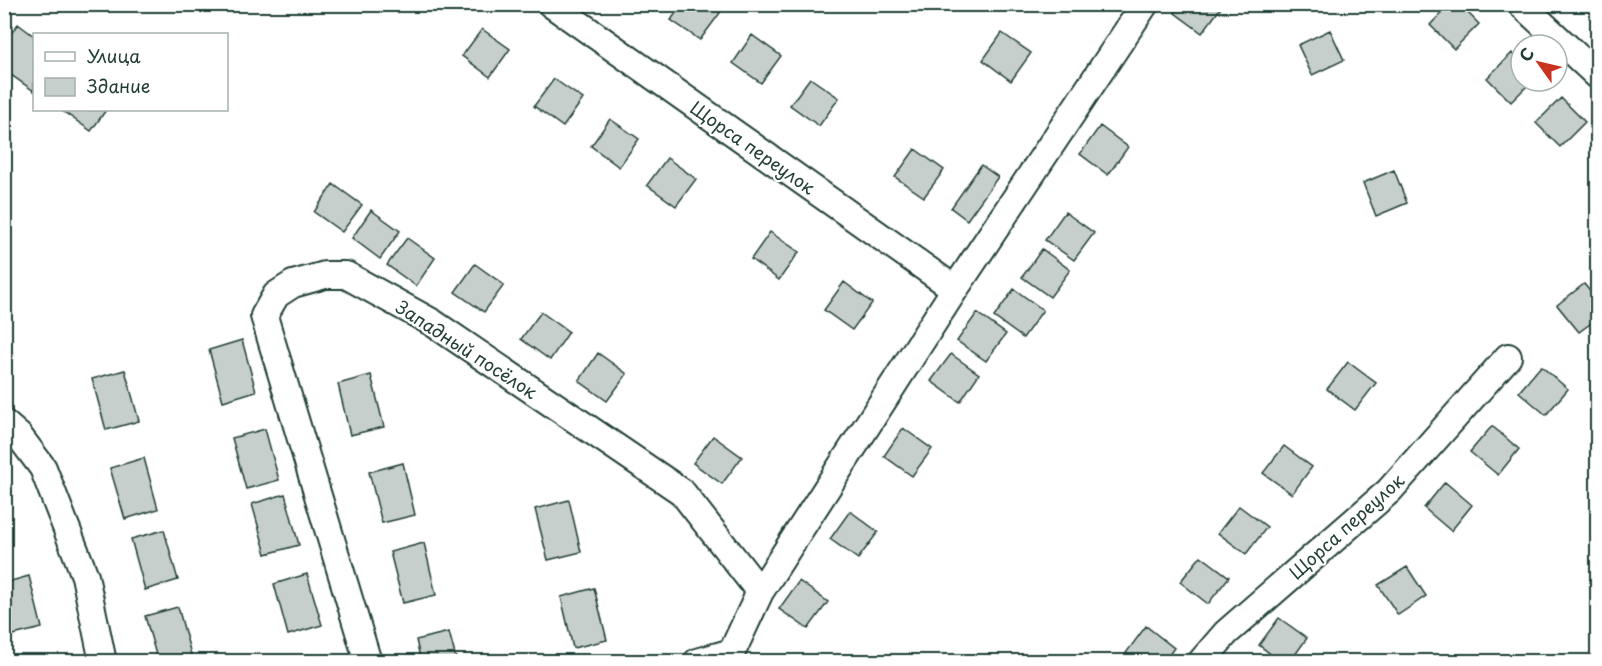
<svg xmlns="http://www.w3.org/2000/svg" width="1602" height="666" viewBox="0 0 1602 666" font-family="'Playpen Sans',sans-serif">
<style>
.building{fill:#c7cfcc;stroke:#1f3d34;stroke-width:1.5}
.lines{fill:none;stroke-linecap:round;stroke-linejoin:round}
.minor-casing{stroke:#1f3d34;stroke-width:30}
.minor{stroke:#fff;stroke-width:26}
.labels{text-anchor:middle;dominant-baseline:central;stroke-width:4.5;stroke-linejoin:round;paint-order:stroke}
.street-label{font-size:18px;fill:#1f3d34;stroke:#fff}
</style>
<rect width="100%" height="100%" fill="#fff"/>
<filter id="ink" filterUnits="userSpaceOnUse"><feTurbulence type="fractalNoise" baseFrequency=".0167" numOctaves="2"/><feDisplacementMap in="SourceGraphic" scale="12" xChannelSelector="R" yChannelSelector="G"/><feConvolveMatrix kernelMatrix="1 2 1 2 8 2 1 2 1" color-interpolation-filters="sRGB"/></filter>
<g filter="url(#ink)">
<path class="building" d="M682,4H708L720,13L700,40L671,20Z
M1181,4H1222L1223,5L1202,33L1175,13Z
M1450,4H1459L1479,24L1454,49L1430,25Z
M18,24L34,36V91L4,70V43Z
M482,29L510,49L490,77L462,56Z
M1330,30L1344,60L1312,75L1298,45Z
M1002,33L1031,53L1011,81L983,60Z
M752,35L781,56L761,83L733,63Z
M1512,53L1521,62V81H1532L1511,102L1487,78Z
M810,78L839,98L819,126L790,105Z
M554,79L583,99L563,127L534,106Z
M1561,98L1585,122L1560,147L1536,123Z
M61,110H106L91,131Z
M610,119L639,139L619,167L591,146Z
M1100,126L1128,147L1108,175L1080,154Z
M915,149L944,170L924,197L895,177Z
M667,158L696,179L676,206L647,185Z
M981,165L998,177L967,220L951,208Z
M1394,170L1407,203L1376,216L1363,183Z
M333,184L362,205L342,232L314,212Z
M371,210L400,231L380,259L352,238Z
M1065,212L1094,233L1074,260L1045,240Z
M770,232L799,252L779,280L751,259Z
M407,238L435,258L416,286L387,265Z
M1042,249L1070,270L1050,297L1022,277Z
M475,264L504,285L484,312L455,292Z
M844,282L872,303L852,330L824,310Z
M1584,284L1598,301V318L1579,332L1557,305Z
M1014,289L1043,310L1023,338L994,317Z
M541,312L569,332L550,360L521,339Z
M977,313L1006,334L986,361L957,341Z
M242,340L256,391L223,401L209,350Z
M598,353L627,374L607,401L579,381Z
M951,354L979,374L960,402L931,381Z
M1348,362L1376,383L1355,410L1327,389Z
M1541,366L1568,389L1546,415L1519,392Z
M125,370L139,421L106,430L92,379Z
M371,375L384,427L350,435L338,384Z
M1492,426L1519,449L1498,475L1470,452Z
M903,428L932,449L912,476L884,456Z
M265,429L279,480L246,489L232,438Z
M713,436L742,457L722,484L693,463Z
M1284,446L1312,467L1292,494L1263,473Z
M144,458L158,509L125,519L110,468Z
M403,463L415,515L382,523L369,472Z
M1445,482L1472,505L1451,531L1424,508Z
M285,494L299,545L266,554L252,504Z
M569,500L581,552L548,560L535,509Z
M1239,506L1267,527L1246,554L1218,533Z
M850,511L878,532L858,559L830,539Z
M164,530L178,580L145,590L131,539Z
M424,543L436,595L403,603L390,552Z
M1201,556L1229,577L1208,604L1180,582Z
M1407,567L1426,596L1398,615L1378,585Z
M307,574L322,625L288,635L274,584Z
M29,576L42,628L9,636L4,619V583Z
M799,581L828,602L808,629L779,609Z
M594,588L607,640L573,648L561,597Z
M178,607L192,658L179,662H158L145,616Z
M1279,618L1307,638L1290,662H1281L1259,645Z
M1146,626L1174,648L1164,662H1137L1126,653Z
M449,632L457,662H421L416,640Z"/>
<g class="lines">
<g class="minor-casing">
<path id="minor" d="M551,4L955,289
M1521,4L1598,76
M4,423L19,436L43,468L85,576L103,662
M368,662L264,316L276,295L293,284L325,275H346L433,323L682,492L760,592
M697,662L732,652L760,592L955,289L1145,4
M1201,662L1226,633L1389,491L1508,357"/>
</g>
<use href="#minor" class="minor"/>
</g>
</g>
<g class="labels">
<g class="street-label">
<text transform="translate(753 147) rotate(35)">Щорса переулок</text>
<text transform="translate(467 349) rotate(33)">Западный посёлок</text>
<text transform="translate(1346 526) rotate(-42)">Щорса переулок</text>
</g>
</g>
<rect width="1602" height="666" fill="none" stroke="#fff" stroke-width="24"/>
<rect x="12" y="12" width="1578" height="642" fill="none" stroke="#1f3d34" stroke-width="2" filter="url(#ink)"/>
<rect x="33" y="33" width="195" height="78" fill="#ffffff" stroke="#a5b1ae" stroke-width="1.5"/>
<rect x="45" y="52" width="30" height="9" fill="#ffffff" stroke="#a5b1ae" stroke-width="1.5"/>
<text x="87" y="63" font-size="18" fill="#1f3d34">Улица</text>
<rect x="45" y="78" width="30" height="18" fill="#c7cfcc" stroke="#a5b1ae" stroke-width="1.5"/>
<text x="87" y="93" font-size="18" fill="#1f3d34">Здание</text>
<g transform="translate(1539 63) rotate(304)"><circle r="28" fill="#ffffff" stroke="#a5b1ae" stroke-width="1.5"/>
<path d="M0-4.5L10 22L0 15L-10 22Z" fill="#c8321e"/>
<text y="-9" font-size="16" font-weight="bold" text-anchor="middle" fill="#1f3d34">С</text>
</g>
</svg>
